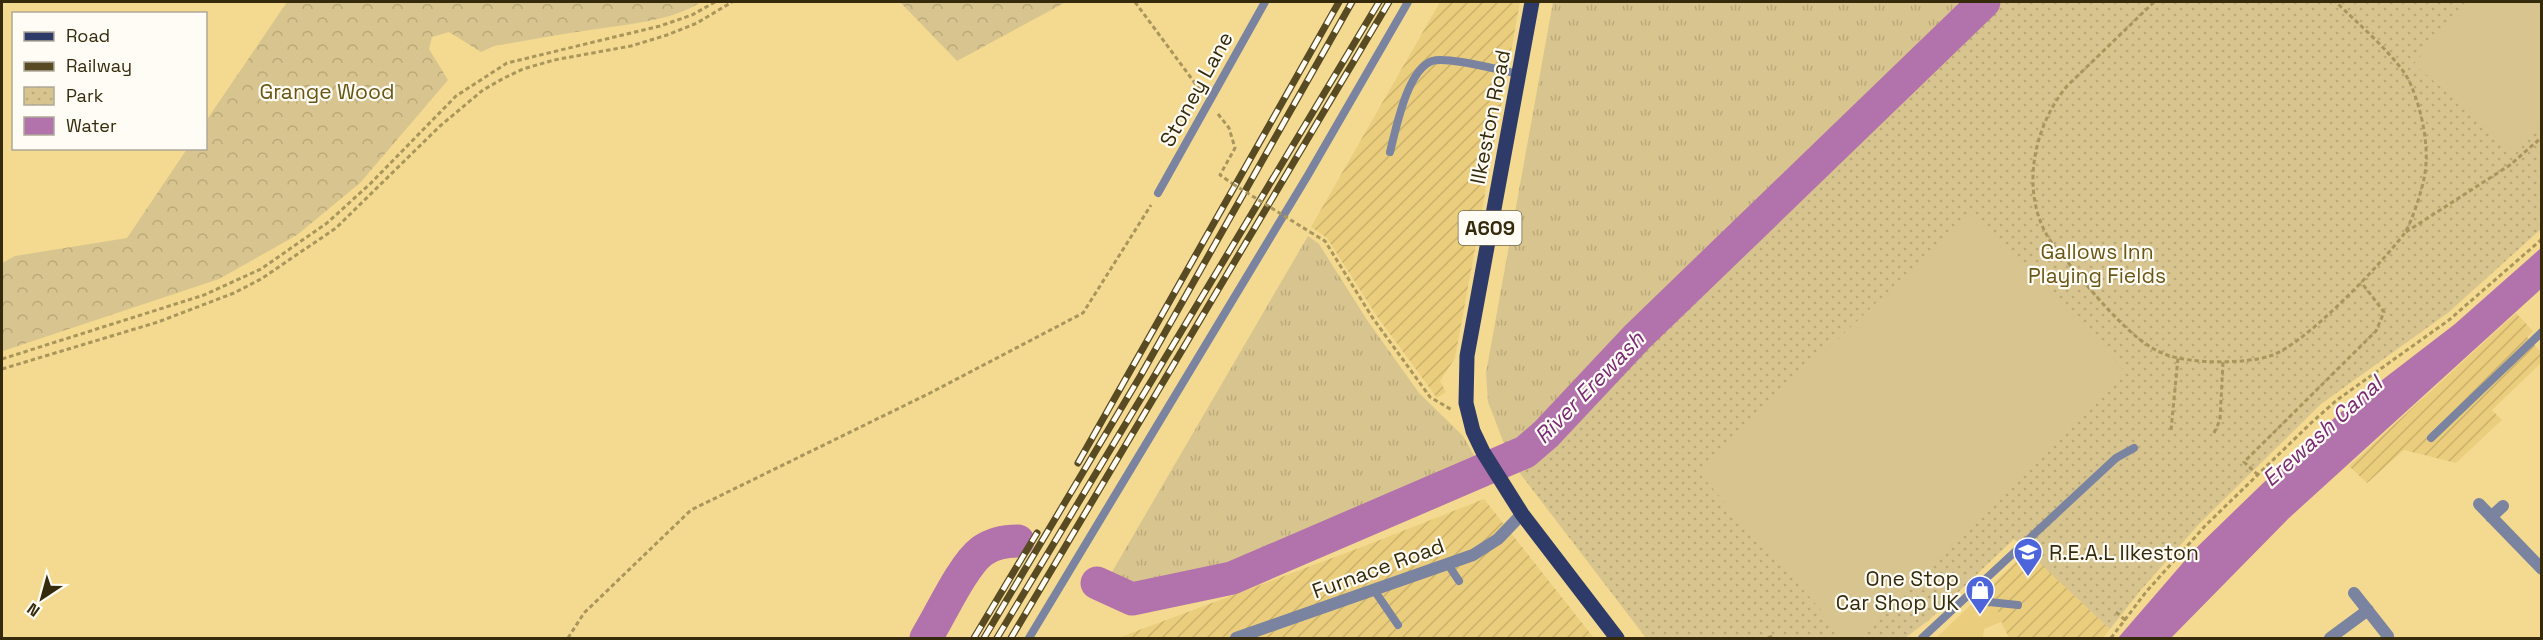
<svg xmlns="http://www.w3.org/2000/svg" width="2543" height="640" viewBox="0 0 2543 640" font-family="'Space Grotesk',sans-serif">
<style>
.built{fill:#ebce7d}
.industrial{fill:url(#industrial-furrows)}
.grass{fill:url(#grass-tufts)}
.forest{fill:url(#forest-crowns)}
.park{fill:url(#park-dots)}
.pitch{fill:#d8c48e}
.water{fill:#b272ab}
.lines{fill:none;stroke-linecap:round;stroke-linejoin:round}
.river{stroke:#b272ab;stroke-width:33}
.path{stroke:#a9965c;stroke-width:3;stroke-dasharray:4.5 3;stroke-linecap:butt}
.service{stroke:#7a839f;stroke-width:8}
.minor{stroke:#7a839f;stroke-width:12}
.primary{stroke:#2e3b69;stroke-width:15}
.rail-casing{stroke:#584b24;stroke-width:7}
.rail{stroke:#fffcf5;stroke-width:4.5;stroke-dasharray:14;stroke-linecap:butt}
.path-bridge{stroke:#a9965c;stroke-width:3;stroke-dasharray:4.5 3;stroke-linecap:butt}
.labels{text-anchor:middle;dominant-baseline:central;stroke-width:4.5;stroke-linejoin:round;paint-order:stroke}
.shield{fill:#fffcf5;stroke:#726a52;stroke-width:1.5}
.shield-label{font-size:20px;font-weight:bold;fill:#352b0c}
.street-label{font-size:21px;fill:#352b0c;stroke:#fffcf5}
.park-label{font-size:21px;fill:#6a5614;stroke:#fffcf5}
.poi-label{font-size:21px;fill:#352b0c;stroke:#fffcf5;text-anchor:start}
.water-label{font-size:22px;font-style:italic;fill:#782a72;stroke:#fffcf5}
</style>
<defs>
<pattern id="industrial-furrows" width="10" height="10" patternUnits="userSpaceOnUse" patternTransform="scale(1.5)"><rect width="10" height="10" fill="#ebce7d"/><path d="M-1 1l2-2M0 10L10 0M9 11l2-2" fill="none" stroke="#cab16b"/></pattern>
<pattern id="grass-tufts" width="24" height="20" patternUnits="userSpaceOnUse" patternTransform="scale(1.5)"><rect width="24" height="20" fill="#d8c48e"/><path d="M3 7l-1-3M5 7V3M7 7l1-3M15 17l-1-3M17 17v-4M19 17l1-3" fill="none" stroke="#baa979"/></pattern>
<pattern id="forest-crowns" width="20" height="18" patternUnits="userSpaceOnUse" patternTransform="scale(1.5)"><rect width="20" height="18" fill="#d8c48e"/><path d="M2 6a3 3 0 1 1 6 0M12 15a3 3 0 1 1 6 0" fill="none" stroke="#baa979"/></pattern>
<pattern id="park-dots" width="8" height="8" patternUnits="userSpaceOnUse" patternTransform="scale(1.5)"><rect width="8" height="8" fill="#d8c48e"/><path d="M2 2h.1M6 6h.1" fill="none" stroke="#baa979" stroke-width="1.8" stroke-linecap="round"/></pattern>
</defs>
<rect width="100%" height="100%" fill="#f4da90"/>
<path class="built" d="M2027,551L2110,629L2103,638H2009L2001,622L1984,629L1983,638H1936Z"/>
<path class="industrial" d="M1440,2H1520L1455,358L1440,381L1446,392L1437,398L1376,315L1327,238L1311,227Z
M2516,313L2533,331L2527,337L2541,352V363L2492,410L2502,420L2456,463L2404,450L2367,483L2349,466Z
M1484,499L1594,638H1118L1367,545Z
M2027,551L2110,629L2103,638H2009L1997,609L1974,603Z"/>
<path class="grass" d="M1553,2H1970C1855,111 1740,222 1627,333C1594,365 1546,431 1505,446L1488,402L1486,373Z
M1308,236L1319,244L1367,320L1419,393L1463,436L1475,457L1316,532L1147,592L1131,589L1109,577Z"/>
<path class="forest" d="M287,2H701C670,22 626,24 590,30C558,34 526,41 494,46L481,52L449,32L432,37L429,49L448,80L360,183L297,235L219,279L3,351L2,263L15,256L127,238L187,149L206,148V121Z
M900,2H1066L957,61Z"/>
<path class="park" d="M1996,2H2541V229L2449,312L2321,404L2200,523L2140,591L2110,629L2014,539L1929,620L1905,638H1646L1519,472L1552,450L1640,352Z"/>
<path class="pitch" d="M2469,2H2541V118L2514,151L2414,64Z
M1973,211L2126,373L1857,638H1846L1698,472Z"/>
<path class="water" d="M2541,248V289L2289,518L2171,638H2118L2194,550L2291,456L2347,407L2455,324Z"/>
<g class="lines">
<path class="river" d="M1097,583L1132,599L1232,578L1525,452L1546,434L1637,337L1984,2
M926,638C940,616 962,566 982,551C993,543 1004,541 1018,541"/>
<path class="path" d="M1135,2L1200,90
M2154,2L2067,86C2029,132 2018,206 2059,252C2085,282 2130,343 2167,355C2193,364 2244,364 2270,356C2305,345 2381,264 2404,234C2411,224 2420,196 2423,183C2431,153 2423,114 2411,85C2401,60 2356,22 2336,2
M1218,114L1229,128L1235,148L1220,175L1233,184
M1310,232L1325,241L1372,317L1430,397L1452,410
M2406,232L2510,165L2542,137
M2,359L204,295L261,269L327,223L370,184L456,96L507,63L660,26L692,15L715,2
M2,369L158,322L234,293L261,279L336,228L440,126L483,90L504,78L523,69L554,60L631,46L667,35L697,23L732,2
M2171,430L2178,358
M2214,433L2220,420L2223,362
M2258,475L2244,462L2376,331L2384,312L2361,282
M2116,612L2125,620
M568,638L584,613L691,510L930,393L1083,313L1151,205
M1768,638L1773,636
M2111,638L2146,592L2205,526L2311,423L2337,400L2449,320L2542,239"/>
<path class="service" d="M1390,152C1396,129 1407,70 1432,61C1448,56 1502,71 1520,74
M1158,193L1265,2
M2431,438L2542,332
M1447,563L1459,581
M1374,590L1398,625
M1972,592L1989,602L2018,605
M1029,638L1308,175L1408,2
M1922,638L2116,458L2134,448"/>
<path class="minor" d="M2479,504L2542,569
M2491,517L2503,506
M2354,593L2388,636
M1236,638L1473,555L1498,539L1522,514
M2330,638L2368,610"/>
<path class="primary" d="M1532,2L1467,356L1466,403L1473,431L1483,452L1522,514L1617,638"/>
<g class="rail-casing">
<path id="rail" d="M1078,463L1339,2
M974,638L1037,533
M984,638L1141,375L1352,2
M997,638L1379,2
M1011,638L1389,2"/>
</g>
<use href="#rail" class="rail"/>
<path class="path-bridge" d="M1233,184L1310,232"/>
</g>
<defs>
<g id="school-pin" transform="scale(1.5)"><path d="M0 17L-7.5 6A9.5 9.5 0 1 1 7.5 6Z" fill="#4d65da" stroke="#fffcf5"/><path d="M0-5L7-2L0 1L-7-2ZM-4 1L0 2.5L4 1V4Q0 6-4 4Z" fill="#fff"/></g>
<g id="shop-pin" transform="scale(1.5)"><path d="M0 17L-7.5 6A9.5 9.5 0 1 1 7.5 6Z" fill="#4d65da" stroke="#fffcf5"/><path d="M-5-2.5h2.3a2.7 3.5 0 0 1 5.4 0H5L5.5 6h-11ZM-1.5-2.5h3a1.5 2.3 0 0 0-3 0Z" fill="#fff"/></g>
</defs>
<g fill-rule="evenodd">
<use href="#school-pin" x="2028" y="552"/>
<use href="#shop-pin" x="1980" y="590"/>
</g>
<g class="labels">
<rect class="shield" x="1458.5" y="211" width="63" height="34" rx="4.5"/>
<g class="shield-label">
<text x="1490" y="228">A609</text>
</g>
<g class="street-label">
<text transform="translate(1196 89) rotate(-61)">Stoney Lane</text>
<text transform="translate(1490 117) rotate(-79)">Ilkeston Road</text>
<text transform="translate(1378 568) rotate(-20)">Furnace Road</text>
</g>
<g class="park-label">
<text x="327" y="91">Grange Wood</text>
<text x="2097" y="251">Gallows Inn<tspan x="2097" dy="24">Playing Fields</tspan></text>
</g>
<g class="poi-label">
<text x="2049" y="552">R.E.A.L Ilkeston</text>
<text x="1959" y="578" text-anchor="end">One Stop<tspan x="1959" dy="24">Car Shop UK</tspan></text>
</g>
<g class="water-label">
<text transform="translate(1589 387) rotate(-46)">River Erewash</text>
<text transform="translate(2322 431) rotate(-42)">Erewash Canal</text>
</g>
</g>
<rect width="2543" height="640" fill="none" stroke="#352b0c" stroke-width="6"/>
<rect x="12" y="12" width="195" height="138" fill="#fffcf5" stroke="#aea898" stroke-width="1.5"/>
<rect x="24" y="32" width="30" height="9" fill="#2e3b69" stroke="#aea898" stroke-width="1.5"/>
<text x="66" y="42" font-size="18" fill="#352b0c">Road</text>
<rect x="24" y="62" width="30" height="9" fill="#584b24" stroke="#aea898" stroke-width="1.5"/>
<text x="66" y="72" font-size="18" fill="#352b0c">Railway</text>
<rect x="24" y="87" width="30" height="18" fill="url(#park-dots)" stroke="#aea898" stroke-width="1.5"/>
<text x="66" y="102" font-size="18" fill="#352b0c">Park</text>
<rect x="24" y="117" width="30" height="18" fill="#b272ab" stroke="#aea898" stroke-width="1.5"/>
<text x="66" y="132" font-size="18" fill="#352b0c">Water</text>
<g transform="translate(42 598) rotate(216)" stroke="#fffcf5" stroke-width="4.5" paint-order="stroke">
<path d="M0-4.5L10 22L0 15L-10 22Z" fill="#352b0c"/>
<text y="-9" font-size="16" font-weight="bold" text-anchor="middle" fill="#352b0c">N</text>
</g>
</svg>
